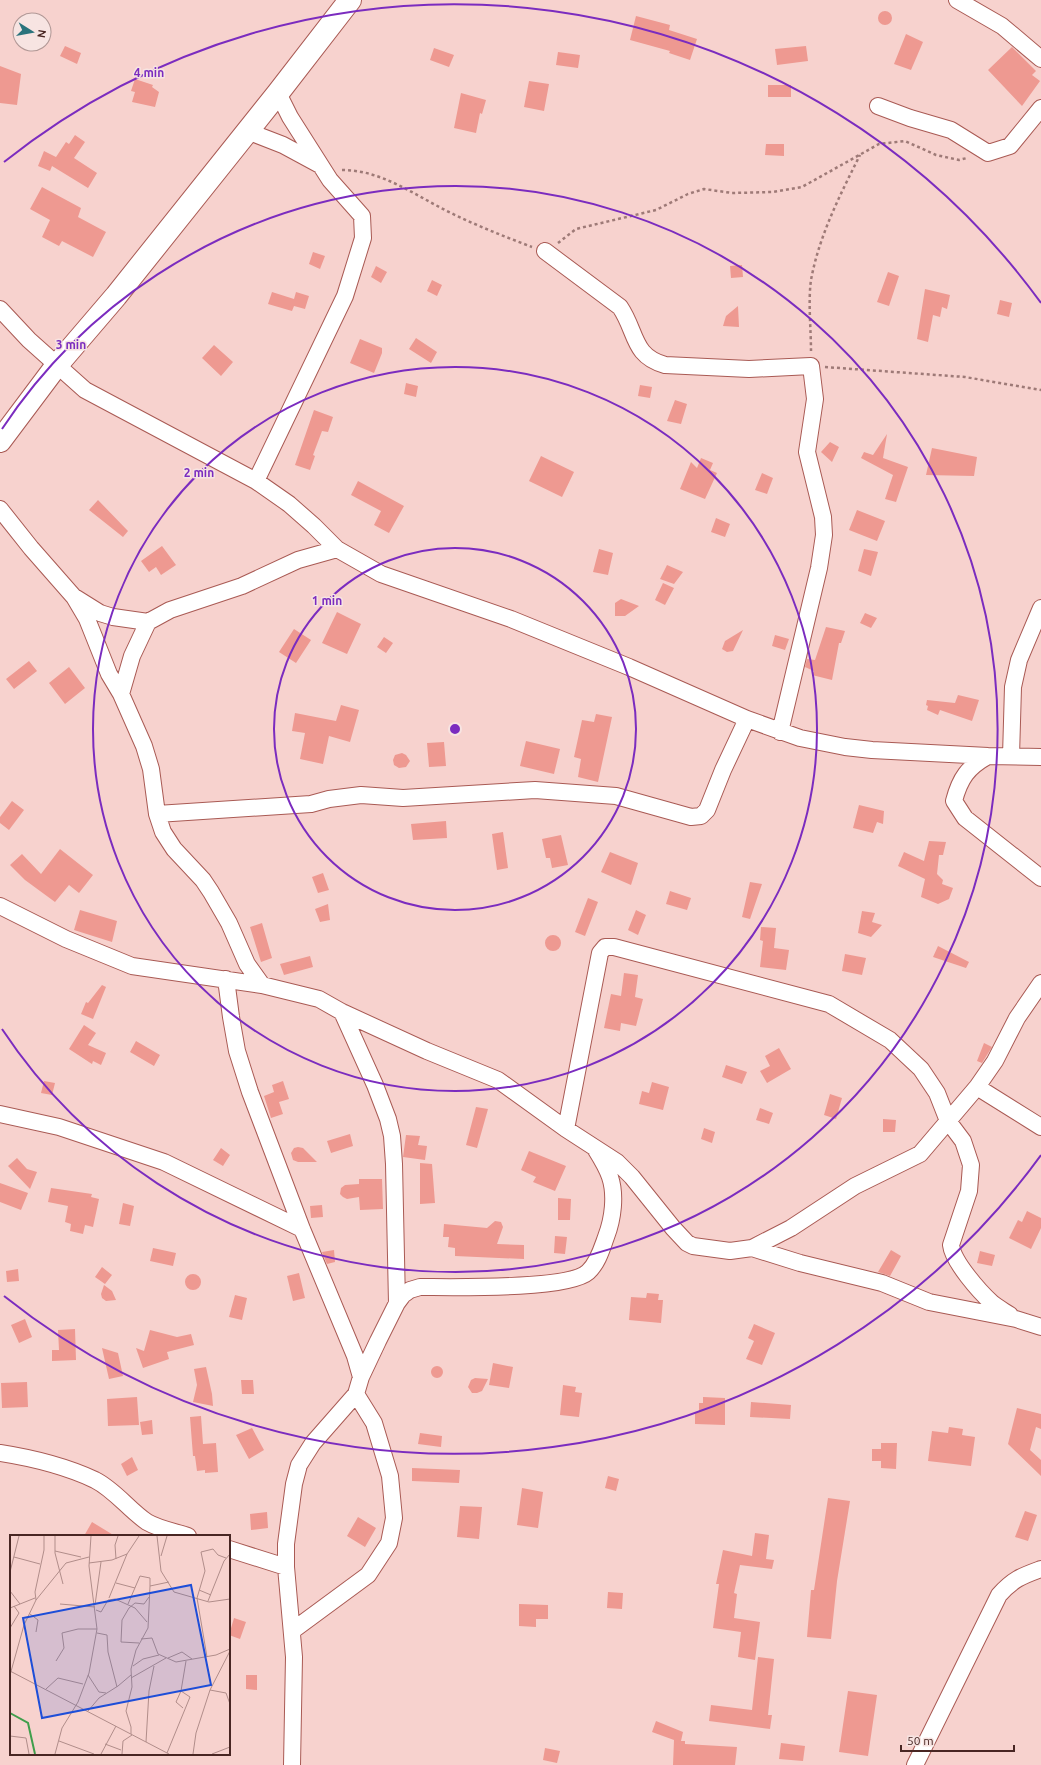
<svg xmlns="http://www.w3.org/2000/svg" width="1041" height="1765" viewBox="0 0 1041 1765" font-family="Ubuntu,sans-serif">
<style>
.building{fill:#ee9991}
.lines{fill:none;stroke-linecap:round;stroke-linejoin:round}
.street-casing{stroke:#a95a54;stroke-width:18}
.secondary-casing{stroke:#a95a54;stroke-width:24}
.path{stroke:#9e7a77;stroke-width:2.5;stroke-dasharray:3 3;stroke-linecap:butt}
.street{stroke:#fff;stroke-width:16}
.secondary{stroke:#fff;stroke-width:22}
.ring{fill:none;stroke:#7b2cbf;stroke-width:2}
.inset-river{fill:none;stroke:#409e4c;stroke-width:2}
.inset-road{fill:none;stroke:#b18d8a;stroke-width:1}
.view{fill:#1d4ed8;fill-opacity:0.15;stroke:#1d4ed8;stroke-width:2}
.inset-edge{fill:none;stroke:#482623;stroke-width:2}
.centre{fill:#7b2cbf;stroke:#f7e4e2;stroke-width:2}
.ring-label{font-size:12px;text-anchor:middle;font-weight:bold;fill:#7b2cbf;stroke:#f7e4e2;stroke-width:3;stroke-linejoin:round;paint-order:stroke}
</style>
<rect width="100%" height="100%" fill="#f7d2ce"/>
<path class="building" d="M878 18a7 7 0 1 1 14 0a7 7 0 1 1-14 0Z
M636,16L670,25L669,30L697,39L690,60L669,53L670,51L630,40Z
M906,34L923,42L911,70L894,64Z
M65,46L81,53L77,64L60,56Z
M806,46L808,61L777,65L775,49Z
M1012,47L1036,71L1032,75L1040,81L1022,106L988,70Z
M434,48L454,55L449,67L430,60Z
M558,52L580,55L578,68L556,65Z
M0,66L21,74L17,105L0,103Z
M135,79L153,85L152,87L159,92L155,107L132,102L135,92L131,91Z
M529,81L549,84L544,111L524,107Z
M768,85H791V97H768Z
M461,93L486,100L482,114L480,113L476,133L454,128Z
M75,135L85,142L74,158L97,173L88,188L52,166L50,171L38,166L44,151L56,157L66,142L69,144Z
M766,144H784V156L765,155Z
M42,187L81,208L78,217L106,232L93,257L62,241L59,246L42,237L50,220L30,209Z
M313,252L325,256L320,269L309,264Z
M742,265L743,277L731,278L730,266Z
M376,266L387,272L381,283L371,277Z
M888,272L899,276L889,306L877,302Z
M432,280L442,285L437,296L427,291Z
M925,289L950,295L947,309L942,307L940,317L933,315L928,342L917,339Z
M272,292L294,299L296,292L309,296L305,309L294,306L292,311L268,304Z
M1000,300L1012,303L1009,317L997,314Z
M738,306L739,327L723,326L726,316Z
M416,338L437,352L431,363L409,349Z
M360,339L382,348V353L374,373L350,363Z
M214,345L233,362L221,376L202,358Z
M406,383L418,386L416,397L404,394Z
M640,385L652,387L650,398L638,396Z
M675,400L687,404L681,424L667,421Z
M314,410L333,417L328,432L322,431L313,455L315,456L310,470L295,465Z
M887,434L883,458L908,467L896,502L885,499L893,475L861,458L864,452L873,455Z
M830,442L839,447L832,462L821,452Z
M932,448L977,457L974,476L926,475Z
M541,456L574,472L562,497L529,481Z
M701,458L713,463L710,470L717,473L705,499L680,489L691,462L697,468Z
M762,473L773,478L767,494L755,490Z
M358,481L404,506L389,533L374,525L381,511L351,495Z
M98,500L128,531L123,537L89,510Z
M857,510L885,521L877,541L849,530Z
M716,518L730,524L725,537L711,532Z
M162,546L176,565L161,575L156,567L149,572L141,561Z
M599,549L613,553L608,575L593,572Z
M864,549L878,552L871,576L858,571Z
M667,565L683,572L674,584L660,579Z
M663,583L674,588L665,605L655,600Z
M621,599L639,606L625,616H615V603Z
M337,612L361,624L347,654L322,643Z
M865,613L877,618L871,628L860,623Z
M826,627L845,631L841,643H839L832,680L812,675L814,671L805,667L807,659L815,660Z
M294,629L311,640L296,663L279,652Z
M743,630L733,651L727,652L722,649L725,641Z
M775,635L789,639L785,650L772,646Z
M384,637L393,643L386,653L377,647Z
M29,661L37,671L14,689L6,679Z
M69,667L85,688L65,704L49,683Z
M958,695L979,700L972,721L940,710L938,715L927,710L928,706L926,705L927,700L955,703Z
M341,705L359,710L350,742L329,736L323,764L300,759L305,733L292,731L295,713L336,721Z
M596,714L612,717L598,782L578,777L581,759L574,757L582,720L594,722Z
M526,741L560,749L554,774L520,766Z
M444,742L446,766L429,767L427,743Z
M402,753L406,755L410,761L406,767L399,768L394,765L393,760L395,755Z
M12,801L24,810L9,830L0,823V817Z
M859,805L884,811L883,824L877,822L873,833L853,828Z
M446,821L447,838L413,840L411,824Z
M503,832L508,868L497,870L492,834Z
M561,835L568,865L552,868L550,858H546L542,839Z
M929,841L946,842L943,855H939L937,874L943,880L942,884L953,888L949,899L938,904L921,897L925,879L898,866L904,852L924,861Z
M60,849L93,875L79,893L69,885L55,902L25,880L10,865L22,854L41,874Z
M610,852L638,863L631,885L601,872Z
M323,873L329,890L318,893L312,877Z
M750,882L762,884L750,919L742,917Z
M670,891L691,898L687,910L666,904Z
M588,898L598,902L585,936L575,932Z
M328,904L330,920L320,922L315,909Z
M80,910L117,921L112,942L74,930Z
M636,910L646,915L638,935L628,930Z
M862,911L875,913L872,922L882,925L871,937L858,933Z
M262,923L272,958L261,962L250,927Z
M761,927L776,928L774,948L789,950L786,970L760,967L763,941L760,940Z
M545 943a8 8 0 1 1 16 0a8 8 0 1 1-16 0Z
M938,946L969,962L966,968L933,957Z
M845,954L866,958L862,975L842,971Z
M310,956L313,967L284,975L280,964Z
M624,973L638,975L635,997L643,999L636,1026L621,1023L620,1031L604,1028L611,994L621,996Z
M102,985L106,987L93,1019L81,1014L86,1002L88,1003Z
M84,1025L96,1033L88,1045L106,1053L101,1065L93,1061L92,1064L69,1049Z
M136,1041L160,1055L154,1066L130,1052Z
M984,1043L992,1047L982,1063L977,1061Z
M779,1048L791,1069L767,1083L760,1071L770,1066L765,1056Z
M726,1065L747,1072L742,1084L722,1077Z
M44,1081L55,1083L52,1095L41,1093Z
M283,1081L289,1099L279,1102L283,1114L271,1118L264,1096L274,1092L272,1085Z
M652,1082L669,1087L663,1110L639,1104L642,1091L649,1093Z
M830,1094L842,1098L836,1119L824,1115Z
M476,1107L488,1109L477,1148L466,1145Z
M760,1108L773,1113L769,1124L756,1120Z
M883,1119L896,1120L895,1132H883Z
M704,1128L715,1132L712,1143L701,1139Z
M350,1134L353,1146L331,1153L327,1141Z
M406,1135L420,1136L418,1145L427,1146L425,1160L403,1157Z
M298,1147L303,1148L317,1162H298L293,1160L291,1153L294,1148Z
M221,1148L230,1155L223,1166L213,1160Z
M529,1151L566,1166L555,1191L533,1182L536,1177L521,1170Z
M17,1158L27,1169L37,1172L30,1189L8,1166Z
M420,1163L432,1164L435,1203L420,1204Z
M359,1179H382L383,1209L360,1210L359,1197L347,1199L343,1197L340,1194L341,1188L345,1185L359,1184Z
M0,1183L28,1193L21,1210L0,1202Z
M51,1188L92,1194L91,1197L99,1199L93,1227L85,1225L83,1234L70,1231L71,1224L65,1222L68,1206L48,1202Z
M558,1198L571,1199L570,1220H558Z
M123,1203L134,1206L130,1226L119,1224Z
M322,1205L323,1217L311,1218L310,1206Z
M1027,1211L1041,1218V1228L1031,1249L1009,1238L1018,1220L1022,1222Z
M495,1221L501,1222L503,1227L497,1244L524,1245V1259L455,1256V1248L448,1247L449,1237H443L444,1224L487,1228Z
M555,1236L567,1237L565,1254L554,1253Z
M153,1248L176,1253L173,1266L150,1261Z
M334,1250L335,1262L327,1264L322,1252Z
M891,1250L901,1256L890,1276L878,1272Z
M980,1251L995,1255L992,1266L977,1263Z
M102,1267L112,1275L105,1284L95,1277Z
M18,1269L19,1281L7,1282L6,1271Z
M299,1273L305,1298L293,1301L287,1276Z
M185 1282a8 8 0 1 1 16 0a8 8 0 1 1-16 0Z
M104,1285L112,1291L116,1300L106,1301L102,1298L101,1294Z
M647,1293L659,1294L658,1300H663L661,1323L629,1320L631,1297L646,1298Z
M235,1295L247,1298L242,1320L229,1317Z
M25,1319L32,1337L19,1343L11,1325Z
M754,1324L775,1333L762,1365L746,1359L754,1341L748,1338Z
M75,1329L76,1360L52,1361V1350H59L58,1330Z
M150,1330L177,1337L191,1334L194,1345L167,1352L169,1359L143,1368L136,1348L144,1351Z
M102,1348L118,1353L123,1376L109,1379Z
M493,1363L513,1367L509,1388L489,1385Z
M431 1372a6 6 0 1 1 12 0a6 6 0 1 1-12 0Z
M206,1367L212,1394L213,1406L193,1402L197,1385L194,1369Z
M475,1378L488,1379L482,1391L477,1393H472L468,1387L471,1380Z
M241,1380H253L254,1394H242Z
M27,1382L28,1407L2,1408L1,1383Z
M563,1385L576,1387L575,1392L582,1393L579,1417L560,1415Z
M137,1397L139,1425L108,1426L107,1399Z
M703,1397L725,1398V1425L695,1424V1412H699V1403H703Z
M751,1402L791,1405L790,1419L750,1417Z
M1017,1408L1041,1414V1429L1036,1427L1030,1450L1041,1460V1476L1008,1444Z
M201,1416L203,1444L216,1443L218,1472L205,1473V1470L197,1471L195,1456H193L190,1417Z
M152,1420L153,1434L142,1435L140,1422Z
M949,1427L963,1429L962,1435L975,1437L971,1466L928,1461L932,1431L948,1433Z
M252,1428L264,1450L249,1459L236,1435Z
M420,1433L442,1436L441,1447L418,1444Z
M881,1443H897L896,1469L881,1468V1461H872V1449H881Z
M132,1457L138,1470L127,1476L121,1464Z
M412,1468L460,1470L459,1483L412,1481Z
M608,1476L619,1479L616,1491L605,1488Z
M522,1488L543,1492L538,1528L517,1525Z
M828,1498L850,1501L837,1581L831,1639L807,1637L811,1590H814Z
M460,1506L482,1507L479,1539L457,1537Z
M1025,1511L1037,1515L1028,1541L1015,1537Z
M267,1512L268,1528L251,1530L250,1514Z
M358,1517L376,1528L365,1547L347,1536Z
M92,1522L115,1536H84Z
M755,1533L769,1535L766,1559L774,1560L772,1569L740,1565L734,1593L737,1594L734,1618L760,1622L755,1660L738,1657L741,1632L713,1628L719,1584H716L723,1550L752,1556Z
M608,1592L623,1593L622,1609L607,1608Z
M519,1604L548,1605V1619H536V1627L519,1626Z
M234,1618L246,1622L240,1639L229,1635Z
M758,1657L774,1659L768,1715H772L770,1729L709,1721L711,1705L752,1710Z
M246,1675H257V1690L246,1689Z
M848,1691L877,1695L868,1756L839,1752Z
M656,1721L683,1732L681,1741H685V1744L737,1747L735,1765H673L674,1740L652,1732Z
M781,1743L805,1746L803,1761L779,1759Z
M545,1748L560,1751L557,1763L543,1760Z"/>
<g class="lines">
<g class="street-casing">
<path id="street" d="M957,0L1002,26L1041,59
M878,106L910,118L951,130L988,153L1010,146L1041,108
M247,131L283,145L320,165
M545,251L620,307C637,332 632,356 665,365L749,369L811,366L815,399L807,452L823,517L824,535L819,568L780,732
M0,309L29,340L85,390L256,481L289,504L314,526L337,549L381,574L511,619L629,667L747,719L800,738L845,747L872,750L988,756L1041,757
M256,481L345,296L363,238L362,216L330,180L290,117L278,93
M0,509L31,548L74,597L87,619L109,674L121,694L144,746L151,769L157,814L163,832L174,849L203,880L211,892L229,923L247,964L262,985
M76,598L100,613L113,617L148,622
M121,694L132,656L148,622L170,610L242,586L298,560L337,549
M988,756C968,767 960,778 954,801L965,818L1041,878
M1011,756L1013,687L1019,660L1041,608
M157,814L311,804L329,799L361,795L403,798L535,790L616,796L691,817L701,816L707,810L723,770L747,719
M0,906L66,939L132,966L262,985L319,999L342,1012L427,1051L498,1080L566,1129L617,1162L632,1177L673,1228L687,1243L693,1246L730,1251L752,1248L800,1263L882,1283L929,1302L1016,1319L1041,1327
M226,979L231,1017L237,1051L250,1092L302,1229L355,1356L361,1377
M342,1012L375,1085L388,1119L392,1136L394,1164L397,1303
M977,1087L1041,1127
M0,1114L59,1127L164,1162L302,1229
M566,1129L600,953L605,947H614L829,1004L890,1040L921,1069L937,1093L948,1121L963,1141L971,1165L969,1191L951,1245C953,1262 980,1292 992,1303C998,1308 1004,1311 1010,1315
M752,1248L791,1228L855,1186L920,1154L977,1087L995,1061L1017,1018L1041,983
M0,1453C32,1458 65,1466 95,1480C115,1490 129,1510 147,1522C159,1529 176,1532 188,1536
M229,1549L286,1567
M292,1631L368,1575L389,1543L394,1518L390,1476L374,1423L356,1394
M292,1765L294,1657L286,1567V1544L294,1484L299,1465L313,1443L356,1394L361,1377L378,1341L397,1303L403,1295L410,1290L420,1287C452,1287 568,1290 588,1272C598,1263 602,1248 606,1237C613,1219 616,1195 610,1177C607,1168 601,1158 596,1150
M915,1765L999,1595C1013,1579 1022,1576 1041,1569"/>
</g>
<g class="secondary-casing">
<path id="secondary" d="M0,441L57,365L116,296L278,93L350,0"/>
</g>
<path class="path" d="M342,170C381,170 413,194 447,211C475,225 503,236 532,247
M558,243L576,229L656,210L688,194L704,189L732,193L773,192L802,187L879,144L905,141L936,155L959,160L967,158
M811,351C811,330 808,301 811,280C819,236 840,195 860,155
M825,367L965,377L1041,390"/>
<use href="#street" class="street"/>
<use href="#secondary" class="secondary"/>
</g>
<g class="ring">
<circle cx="455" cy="729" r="181"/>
<circle cx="455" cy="729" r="362"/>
<path d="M2 429A543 543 0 1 1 2 1029"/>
<path d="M1041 1155A724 724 0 0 1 4 1296M4 162A724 724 0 0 1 1041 303"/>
</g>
<g transform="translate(10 1535)">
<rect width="220" height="220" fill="#f7d2ce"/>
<path class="inset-river" d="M0,178L18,188L25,219"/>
<path class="inset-road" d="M45,1V18L53,49M147,1L151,36L164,57L199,67L220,64M45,16L71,22M151,21L157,1M4,22L30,29M106,24L105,10L108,1M79,28L102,25L117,19L129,1M0,37L9,1M106,48L125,53M189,55L201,60M0,56L10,69M99,63L117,19M26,65L56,28L79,22M198,66L214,26L220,19M50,69L85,72M118,69L130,41L140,43V51M85,70L91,27M0,73L25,63M86,75L91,77L98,65L105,64L125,73L137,87M20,79L28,85L26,97M0,93L9,78L4,71M87,98L97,100L98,117L107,152M131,104L142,103L148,119L166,127L206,120L220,114M129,108L111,107L112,85L119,73L125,68L134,69L139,62M197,122L187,63L195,36L191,17L203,14L208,20L216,23M158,123L172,117L182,124M46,126L54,113L52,98L68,94H87M123,131L133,124L149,120M0,136L159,219M0,140L14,90L26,65L25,57L34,15V1M78,140L89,157L96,158M121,143L156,123M36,154L48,143L73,149M200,155L216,158L220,169M171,156L166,167L173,173M78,176L89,163L108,151L121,140M121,199V192L116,176L122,152L121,134L126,115L138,93L140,51L159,47M0,201L16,203L19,219M49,206L84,219M136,207L139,156L144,131M95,209L111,215M157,218L180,162L171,156L176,126M45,219L52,193L68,167L79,138L87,94L79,31L81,1M91,219L106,191M112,219L113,206L122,200M183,219L186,198L200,155L220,116M202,219L220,212"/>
<path class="view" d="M181,50L201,150L32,183L13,83Z"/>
<rect width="220" height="220" class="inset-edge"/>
</g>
<circle cx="455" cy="729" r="6" class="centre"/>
<g class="ring-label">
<text x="149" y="77">4 min</text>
<text x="71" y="349">3 min</text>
<text x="199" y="477">2 min</text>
<text x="327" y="605">1 min</text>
</g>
<g transform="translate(32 32) rotate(101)"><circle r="19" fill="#f7e4e2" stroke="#b19896"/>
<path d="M0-3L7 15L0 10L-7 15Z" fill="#2a737c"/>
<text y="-6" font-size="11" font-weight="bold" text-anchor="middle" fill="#482623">N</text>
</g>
<path d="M901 1745v6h113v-6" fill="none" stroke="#482623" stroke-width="2"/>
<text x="907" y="1745" font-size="12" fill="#482623" stroke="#f7e4e2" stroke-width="3" paint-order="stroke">50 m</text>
</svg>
